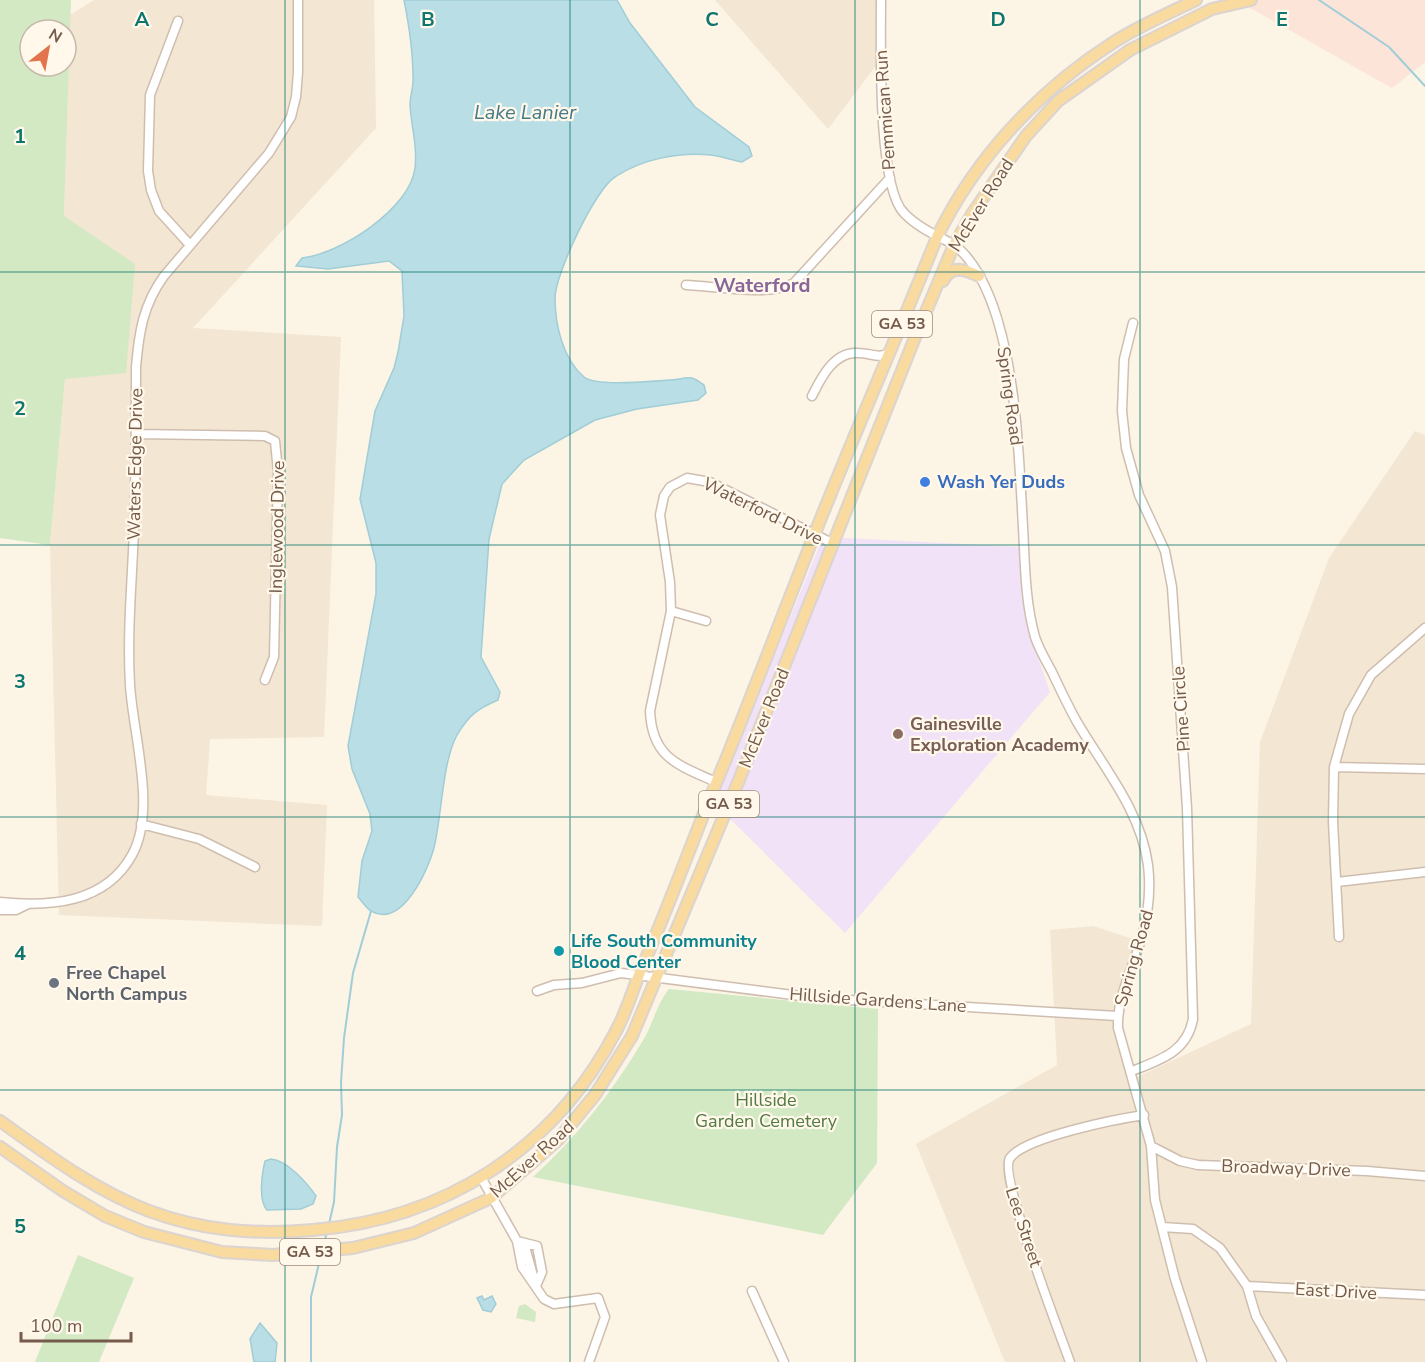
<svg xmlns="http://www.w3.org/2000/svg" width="1425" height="1362" viewBox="0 0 1425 1362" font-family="'Nunito Sans',sans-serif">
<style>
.residential{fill:#f3e6d3}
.commercial{fill:#fce4d9}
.education{fill:#f1e2f8}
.green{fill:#d2e9c4;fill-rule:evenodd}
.water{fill:#badee5;stroke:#a0cdd7;stroke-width:1.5}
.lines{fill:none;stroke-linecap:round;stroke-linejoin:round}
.stream{stroke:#a0cdd7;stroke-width:2}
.minor-casing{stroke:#cfbeaf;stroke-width:11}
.major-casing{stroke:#dbd4d0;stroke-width:14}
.minor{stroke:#fff;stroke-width:8}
.major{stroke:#f9da9f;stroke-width:10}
.grid{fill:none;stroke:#0f766e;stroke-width:1.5;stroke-opacity:0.55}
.shop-dot{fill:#3f7fe0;stroke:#fff8eb;stroke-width:2}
.education-dot{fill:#8d6e63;stroke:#fff8eb;stroke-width:2}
.culture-dot{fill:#0f9aa8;stroke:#fff8eb;stroke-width:2}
.worship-dot{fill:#6b7280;stroke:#fff8eb;stroke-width:2}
.labels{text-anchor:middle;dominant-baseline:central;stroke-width:4.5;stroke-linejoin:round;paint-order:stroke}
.shield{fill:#fff8eb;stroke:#9e8a7b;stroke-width:1.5}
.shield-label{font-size:16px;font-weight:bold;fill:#745b4b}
.street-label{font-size:18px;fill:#745b4b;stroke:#fff8eb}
.shop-label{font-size:18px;font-weight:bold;fill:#366cbe;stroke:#fff8eb;text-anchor:start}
.education-label{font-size:18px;font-weight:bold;fill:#785e54;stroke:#fff8eb;text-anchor:start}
.culture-label{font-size:18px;font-weight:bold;fill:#0d838f;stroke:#fff8eb;text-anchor:start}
.worship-label{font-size:18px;font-weight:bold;fill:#5b616d;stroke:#fff8eb;text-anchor:start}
.park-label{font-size:18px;fill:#517a42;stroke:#fff8eb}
.water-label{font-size:20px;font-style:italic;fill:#457a87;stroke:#fff8eb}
.neighbourhood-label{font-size:20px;font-weight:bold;fill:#886698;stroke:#fff8eb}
.grid-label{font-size:20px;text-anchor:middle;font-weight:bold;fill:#0f766e;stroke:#fff8eb;stroke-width:4.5;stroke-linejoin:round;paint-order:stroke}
</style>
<rect width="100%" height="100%" fill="#fcf4e5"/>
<path class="residential" d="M94,0H374L376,128L193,328L341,337L324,737L210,739L206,795L327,805L322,926L59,915L50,545L65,379L126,372L64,216L70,15Z
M715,0H884L881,59L828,129Z
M1415,431L1425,435V1362H1005L916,1144L1057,1065L1050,930L1093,926L1145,943L1115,1027L1135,1078L1251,1024L1260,742L1329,558Z"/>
<path class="commercial" d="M1236,0H1425V62L1392,88Z"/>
<path class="education" d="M823,537L1023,547L1027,626L1050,692L845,933L714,803Z"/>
<path class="green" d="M0,0H71L64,216L135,264L126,373L65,379L50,545L0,538ZM30,30H66V66H30Z
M669,989L878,1009L877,1163L823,1235L533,1177C576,1138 613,1091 642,1042C653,1025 656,1005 669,989Z
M78,1255L134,1278L99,1362H35Z
M525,1304L536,1312L535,1322L516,1318L519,1306Z"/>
<path class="water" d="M404,0H617L630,23L695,107L749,147L752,156L742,162C731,160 721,156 711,155C678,152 642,159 615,177C595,189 555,275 555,298C555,325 563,359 584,377C596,387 652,381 670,380C676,380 686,377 692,378C696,379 701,383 704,385L706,393L698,400L637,409L595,420L524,460L502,484L489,539L481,657L500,692L498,700C477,709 469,715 457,735C442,763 442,815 434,848C428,870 402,929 371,911C366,908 362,901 358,897L362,861L372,831L370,814L352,769L348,746L376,594V563L360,499L375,411L394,368L398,352L404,316L402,271L389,261L328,269L296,266L302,258C340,254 410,209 415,168C418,146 411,126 410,105C410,95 414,86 413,77C413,51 409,25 404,0Z
M271,1159C287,1160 307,1183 316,1196L313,1204L301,1209L267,1210C258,1200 262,1174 265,1161Z
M482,1296L484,1300L492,1296L496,1304L491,1312L483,1310L477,1298Z
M260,1323L277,1343L275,1362H254L250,1339Z"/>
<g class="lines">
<path class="stream" d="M1319,0L1389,47L1425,86
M329,1224L334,1202L337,1147L342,1115L341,1082L344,1038L353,973L371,911
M323,1247L327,1232
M311,1362V1297L321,1255"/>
<g class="minor-casing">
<path id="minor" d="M881,0C881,42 877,186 904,213C916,226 935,235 951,243C974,257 989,292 997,318C1017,384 1019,458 1023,527C1025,564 1025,601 1035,637C1039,649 1046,661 1052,672C1060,689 1068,706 1077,722C1104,768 1141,811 1148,865C1152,898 1146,927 1135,958C1127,980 1117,1004 1118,1028L1151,1146L1155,1200L1175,1279L1202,1362
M178,21L150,95L148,171L151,190L159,211L190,245
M686,285C715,286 770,297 794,283L890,178
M812,396C821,378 834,351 858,353C872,353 877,359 890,353
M136,434L265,436L275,441L278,472L274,657L265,680
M671,611L706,621
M1334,767L1425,769
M716,782C678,765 652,758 650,711L671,611L670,582L660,515L664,496L670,487L687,478L710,482L834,544
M141,824L199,839L255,867
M1337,882L1425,872
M0,902C49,907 105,904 132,855C157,810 133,735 130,685C127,634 132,581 134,530C136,476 136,421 136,367C139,332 143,305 164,276L269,153L291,117L296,97L298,72V0
M0,910H16L28,904
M1339,937L1333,822L1334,767L1349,714L1371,675L1425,628
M537,991L554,985L582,983L621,973L816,998L1117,1016
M1132,1071C1160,1060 1187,1052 1193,1019L1187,808L1172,587L1165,551L1139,495L1126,448L1122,411L1124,359L1133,323
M1151,1146L1180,1161L1198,1165L1367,1171L1425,1176
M482,1179L517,1241L522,1267L544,1299L554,1304L598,1298L605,1317L589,1362
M1162,1227L1193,1229L1220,1248L1247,1286L1256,1316L1282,1362
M517,1241L537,1246L542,1272L536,1286
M524,1243L535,1283
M1247,1286L1425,1295
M752,1291L784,1362
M1070,1362C1060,1334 998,1174 1010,1158C1025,1137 1117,1119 1144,1115"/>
</g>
<g class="major-casing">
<path id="major" d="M943,281C952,264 965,270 979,276
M0,1121C48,1155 94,1190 149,1211C203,1231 256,1235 313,1230C445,1219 554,1150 616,1031C626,1013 632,992 640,972C671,902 696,830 726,759C756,685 784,612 813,538C853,437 897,337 937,237C976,157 1039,90 1114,42C1139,26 1169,13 1196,0
M0,1147L63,1191L105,1216L144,1232L222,1252L273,1255L353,1248L414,1233L491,1198L558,1140L595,1095L632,1036L739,780L914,340L954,245L972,214L1026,136L1058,101L1130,50L1212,9L1251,0"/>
</g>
<use href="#minor" class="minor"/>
<use href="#major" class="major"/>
</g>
<path class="grid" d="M285,0V1362M570,0V1362M855,0V1362M1140,0V1362M0,272H1425M0,545H1425M0,817H1425M0,1090H1425"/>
<circle class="shop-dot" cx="925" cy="482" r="6"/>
<circle class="education-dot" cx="898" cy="734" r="6"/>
<circle class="culture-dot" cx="559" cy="951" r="6"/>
<circle class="worship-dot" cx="54" cy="983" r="6"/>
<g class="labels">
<g class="shield">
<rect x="872" y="311" width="60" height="26" rx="4.5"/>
<rect x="699" y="791" width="60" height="26" rx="4.5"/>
<rect x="280" y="1239" width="60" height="26" rx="4.5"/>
</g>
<g class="shield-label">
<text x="902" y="324">GA 53</text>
<text x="729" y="804">GA 53</text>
<text x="310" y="1252">GA 53</text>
</g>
<g class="street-label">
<text transform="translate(885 110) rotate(-94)">Pemmican Run</text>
<text transform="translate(981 205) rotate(-58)">McEver Road</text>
<text transform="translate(1010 396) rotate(82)">Spring Road</text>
<text transform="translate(135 464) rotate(-89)">Waters Edge Drive</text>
<text transform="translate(763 511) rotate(26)">Waterford Drive</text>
<text transform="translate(277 527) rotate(-89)">Inglewood Drive</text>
<text transform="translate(1181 709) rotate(-94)">Pine Circle</text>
<text transform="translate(764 718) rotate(-68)">McEver Road</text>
<text transform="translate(1134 958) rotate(-74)">Spring Road</text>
<text transform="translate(878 1000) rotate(4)">Hillside Gardens Lane</text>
<text transform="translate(532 1159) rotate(-42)">McEver Road</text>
<text transform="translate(1286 1168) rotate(2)">Broadway Drive</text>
<text transform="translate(1024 1227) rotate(72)">Lee Street</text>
<text transform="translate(1336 1291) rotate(3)">East Drive</text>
</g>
<g class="shop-label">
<text x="937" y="482">Wash Yer Duds</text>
</g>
<g class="education-label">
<text x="910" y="724">Gainesville<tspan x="910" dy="21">Exploration Academy</tspan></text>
</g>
<g class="culture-label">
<text x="571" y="941">Life South Community<tspan x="571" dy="21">Blood Center</tspan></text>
</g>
<g class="worship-label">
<text x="66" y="973">Free Chapel<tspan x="66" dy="21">North Campus</tspan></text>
</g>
<g class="park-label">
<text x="766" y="1100">Hillside<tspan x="766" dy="21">Garden Cemetery</tspan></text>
</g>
<g class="water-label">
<text x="525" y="112">Lake Lanier</text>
</g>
<g class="neighbourhood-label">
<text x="762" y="285">Waterford</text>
</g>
</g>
<g class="grid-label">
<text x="142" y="26">A</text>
<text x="428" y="26">B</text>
<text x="712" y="26">C</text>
<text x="998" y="26">D</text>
<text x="1282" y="26">E</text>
<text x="20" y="143">1</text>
<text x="20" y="415">2</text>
<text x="20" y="688">3</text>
<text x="20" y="960">4</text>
<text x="20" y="1233">5</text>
</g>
<g transform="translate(48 48) rotate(31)"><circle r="28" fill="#fff8eb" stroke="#c7b9ab" stroke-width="1.5"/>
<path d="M0-4.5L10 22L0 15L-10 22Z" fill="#e3734c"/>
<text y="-9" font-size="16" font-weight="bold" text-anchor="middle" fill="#745b4b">N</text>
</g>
<path d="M21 1332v9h110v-9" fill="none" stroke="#745b4b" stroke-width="3"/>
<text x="30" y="1332" font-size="18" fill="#745b4b" stroke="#fff8eb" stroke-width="4.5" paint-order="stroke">100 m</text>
</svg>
